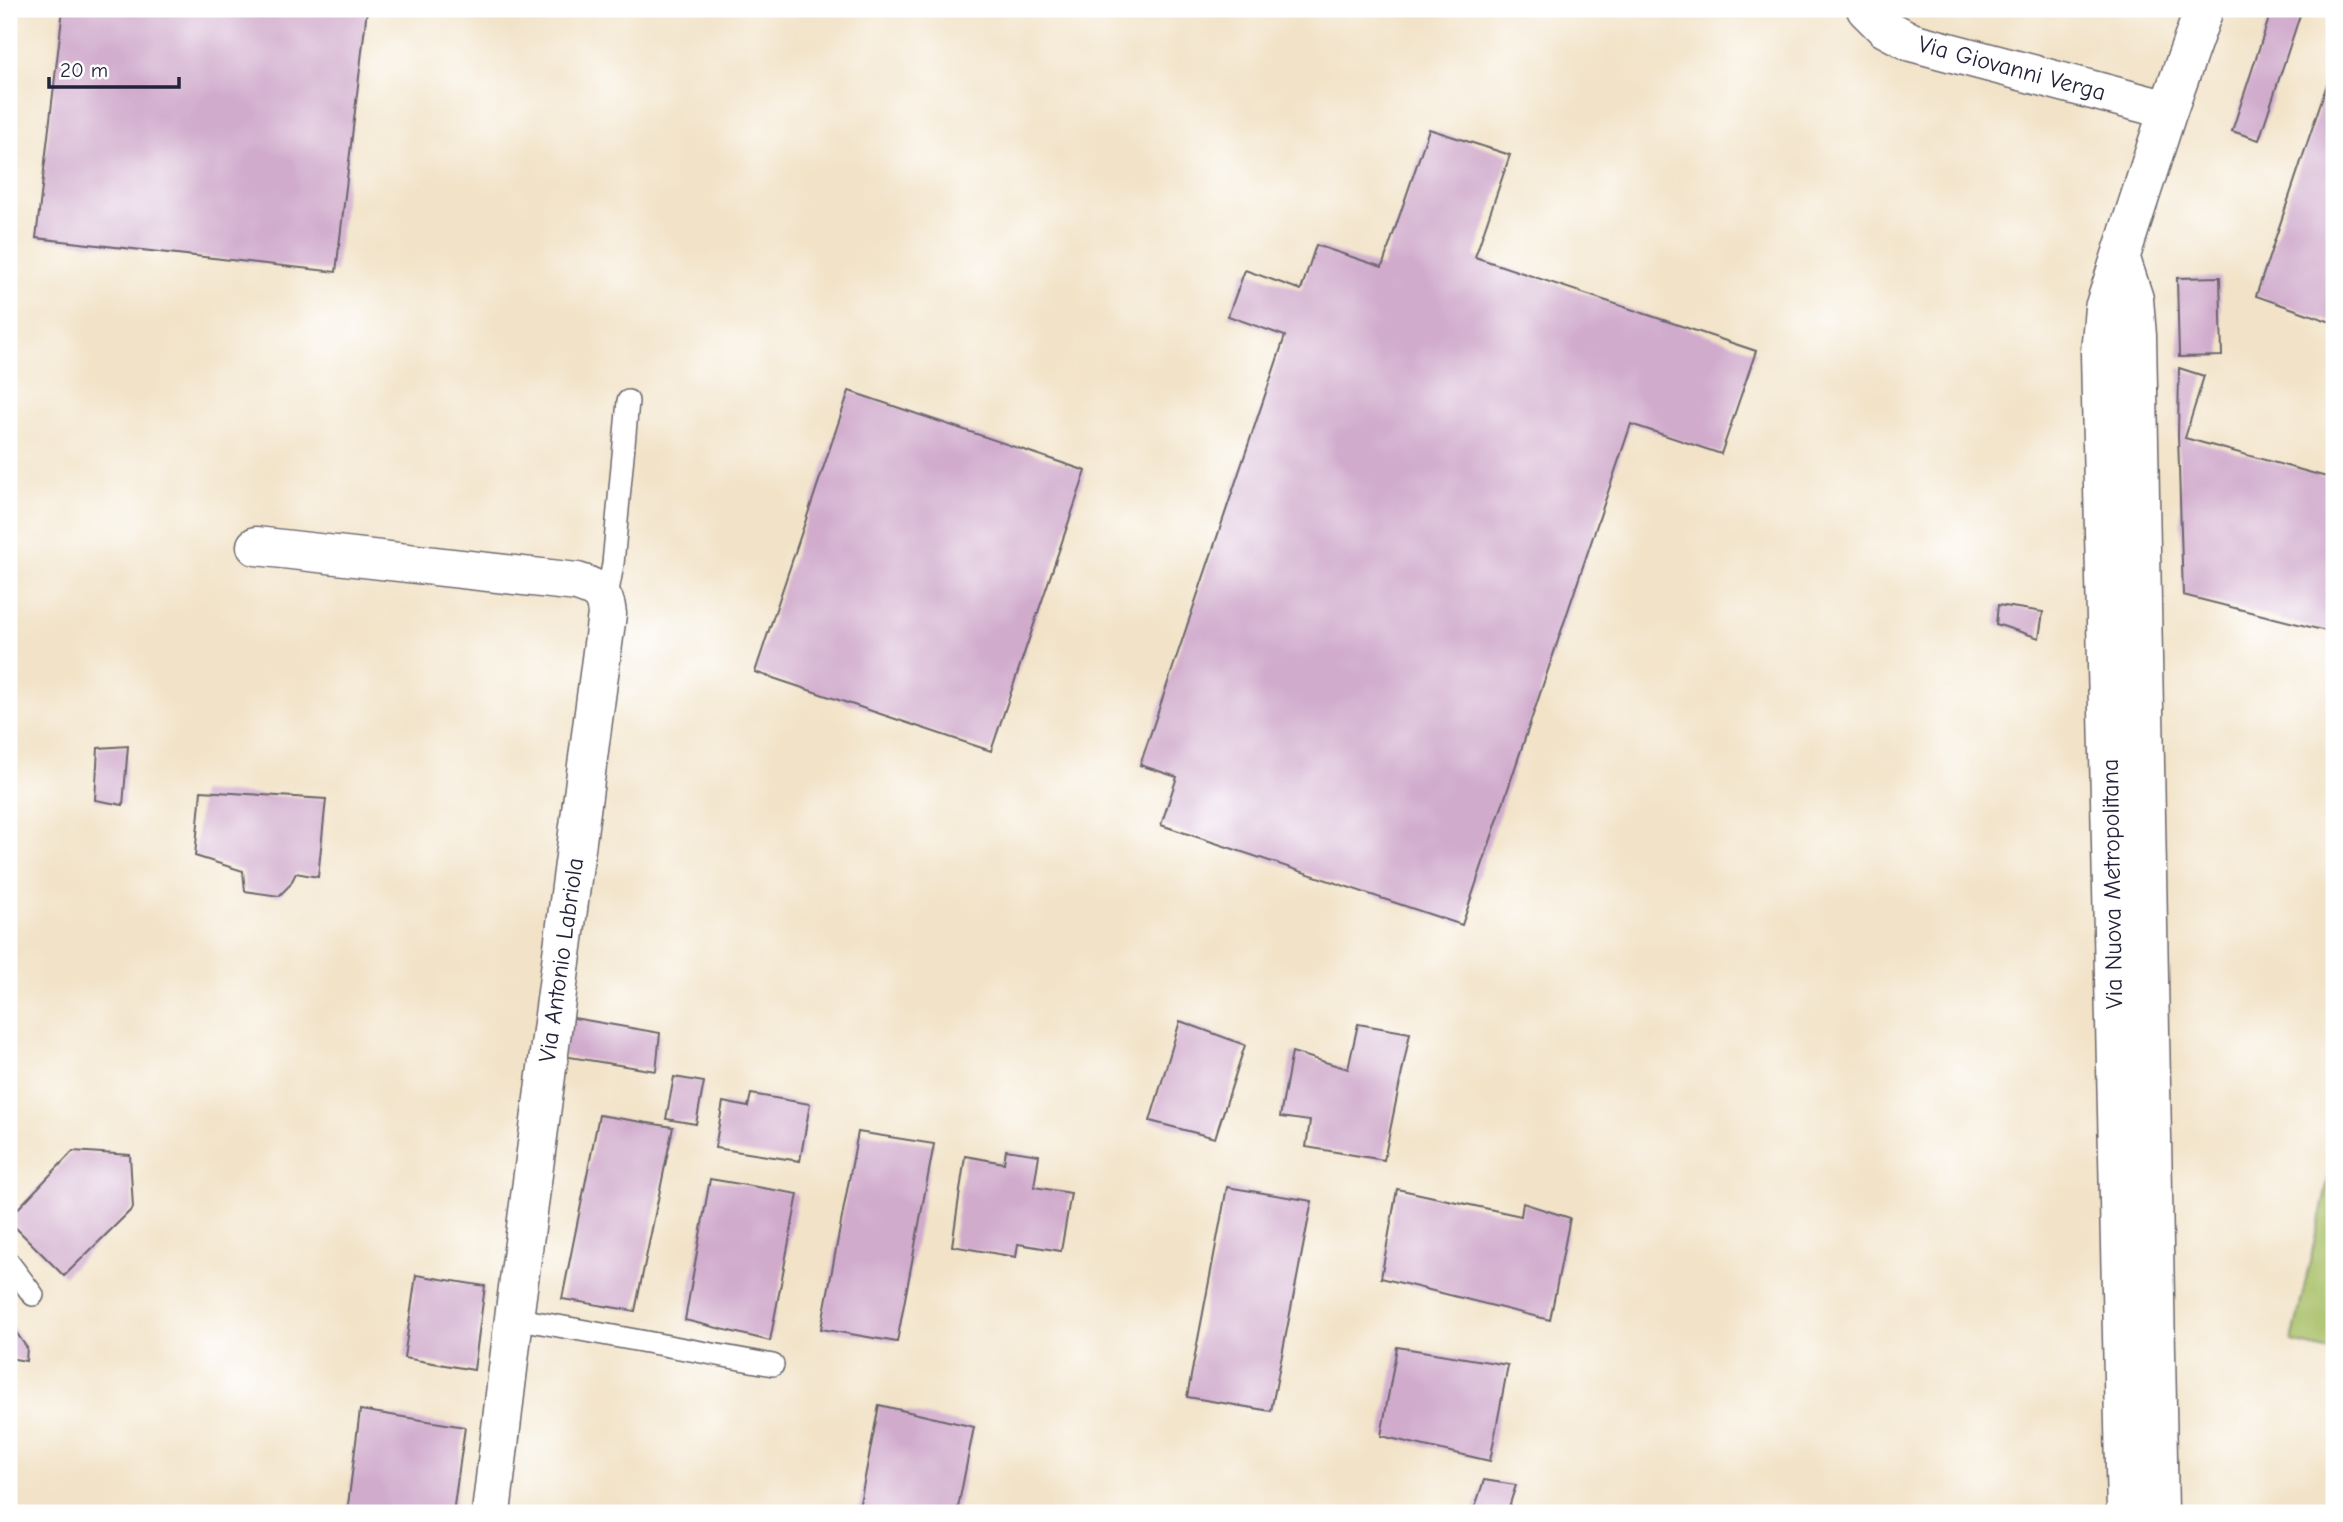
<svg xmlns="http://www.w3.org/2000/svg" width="2343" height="1522" viewBox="0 0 2343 1522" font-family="'Comic Neue',sans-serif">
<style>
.green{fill:#a6be64;stroke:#647050;stroke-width:2}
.building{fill:#d0abcc}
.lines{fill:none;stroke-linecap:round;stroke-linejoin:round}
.service-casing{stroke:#6b666c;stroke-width:24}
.minor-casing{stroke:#6b666c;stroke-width:41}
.tertiary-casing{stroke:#6b666c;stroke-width:41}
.service{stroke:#fff;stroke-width:21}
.minor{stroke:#fff;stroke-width:38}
.tertiary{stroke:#fff;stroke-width:38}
.labels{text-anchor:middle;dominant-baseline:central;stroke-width:5;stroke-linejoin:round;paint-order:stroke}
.street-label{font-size:24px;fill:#22223b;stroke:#fff}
</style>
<rect width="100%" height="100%" fill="#fff"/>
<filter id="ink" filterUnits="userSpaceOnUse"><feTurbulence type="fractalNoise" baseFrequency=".0143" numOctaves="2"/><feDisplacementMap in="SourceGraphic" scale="14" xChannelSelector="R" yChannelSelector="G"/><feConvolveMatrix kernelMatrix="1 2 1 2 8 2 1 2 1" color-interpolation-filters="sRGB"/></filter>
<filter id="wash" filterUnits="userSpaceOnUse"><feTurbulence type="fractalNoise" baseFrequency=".00686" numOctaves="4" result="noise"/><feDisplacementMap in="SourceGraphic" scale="28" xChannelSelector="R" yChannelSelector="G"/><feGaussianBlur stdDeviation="1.57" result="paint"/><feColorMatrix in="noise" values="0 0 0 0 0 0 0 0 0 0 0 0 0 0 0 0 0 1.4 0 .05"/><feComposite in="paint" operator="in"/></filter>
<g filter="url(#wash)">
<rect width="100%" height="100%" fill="#f2e3c8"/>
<path class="green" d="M2334,1154V1352L2292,1342Z"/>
<g id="blocks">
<path class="building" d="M63,9H367L336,272L36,238Z
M2272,9H2302L2259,140L2232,131Z
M2334,63V323L2256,296Z
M1429,129L1510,155L1475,257L1756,351L1721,454L1631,424L1462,925L1161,825L1177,777L1140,765L1285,336L1228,316L1245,270L1301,290L1316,245L1382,267Z
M2220,277L2222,356L2179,357L2177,278Z
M2179,368L2204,376L2185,438L2334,479V633L2183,595L2178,436Z
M849,391L1086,471L991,751L755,672Z
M1998,605L2043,612L2039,638L1996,624Z
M128,746L123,805L95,800L98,748Z
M201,791L326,799L318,877L296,873L290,885L279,896L245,891L243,871L195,856Z
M568,1017L660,1033L656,1071L563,1056Z
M1180,1021L1245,1045L1215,1138L1150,1121Z
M1358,1024L1410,1033L1384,1160L1306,1147L1310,1121L1280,1117L1292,1052L1348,1069Z
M674,1077L704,1082L696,1124L666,1119Z
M751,1094L810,1104L800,1161L715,1148L723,1102L748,1107Z
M599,1115L673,1127L635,1311L562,1299Z
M858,1132L934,1144L897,1342L821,1329Z
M1006,1150L1039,1155L1034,1187L1071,1193L1061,1251L1018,1244L1016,1257L952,1246L965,1156L1004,1163Z
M73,1151L130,1155L133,1208L64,1276L9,1221V1218Z
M710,1179L798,1194L770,1341L685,1320Z
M1227,1187L1312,1201L1271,1411L1187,1397Z
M1397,1189L1521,1216L1523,1203L1570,1218L1550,1320L1381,1278Z
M416,1275L485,1286L474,1370L404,1358Z
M9,1322L27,1348L26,1361L9,1358Z
M1397,1347L1508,1365L1490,1461L1381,1436Z
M879,1405L974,1427L957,1513H858Z
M360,1410L465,1427L453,1513H347Z
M1484,1480L1516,1485L1507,1513H1473Z"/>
</g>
</g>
<g filter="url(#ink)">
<use href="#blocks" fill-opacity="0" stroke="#6b666c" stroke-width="2"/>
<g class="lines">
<g class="service-casing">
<path id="service" d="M606,602L613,564L628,401
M9,1263L33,1295
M514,1318L773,1365"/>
</g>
<g class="minor-casing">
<path id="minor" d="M1866,9L1885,28L1911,42L2168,110
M256,546L577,582C597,588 605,593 607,614L514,1318L491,1513"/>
</g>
<g class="tertiary-casing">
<path id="tertiary" d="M2121,259L2134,299L2137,336L2159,1513
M2126,1513L2100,353L2104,308L2168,110L2204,9"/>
</g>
<use href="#service" class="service"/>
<use href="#minor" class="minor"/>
<use href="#tertiary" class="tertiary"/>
</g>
</g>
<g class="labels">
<g class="street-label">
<text transform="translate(2012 68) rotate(15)">Via Giovanni Verga</text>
<text transform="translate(2112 884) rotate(-91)">Via Nuova Metropolitana</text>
<text transform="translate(561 960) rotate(-82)">Via Antonio Labriola</text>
</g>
</g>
<rect width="2343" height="1522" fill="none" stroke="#fff" stroke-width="35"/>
<path d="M49 77v10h130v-10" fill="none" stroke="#22223b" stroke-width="3.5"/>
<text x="60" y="77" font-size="21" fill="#22223b" stroke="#ffffff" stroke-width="5" paint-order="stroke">20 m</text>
</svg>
